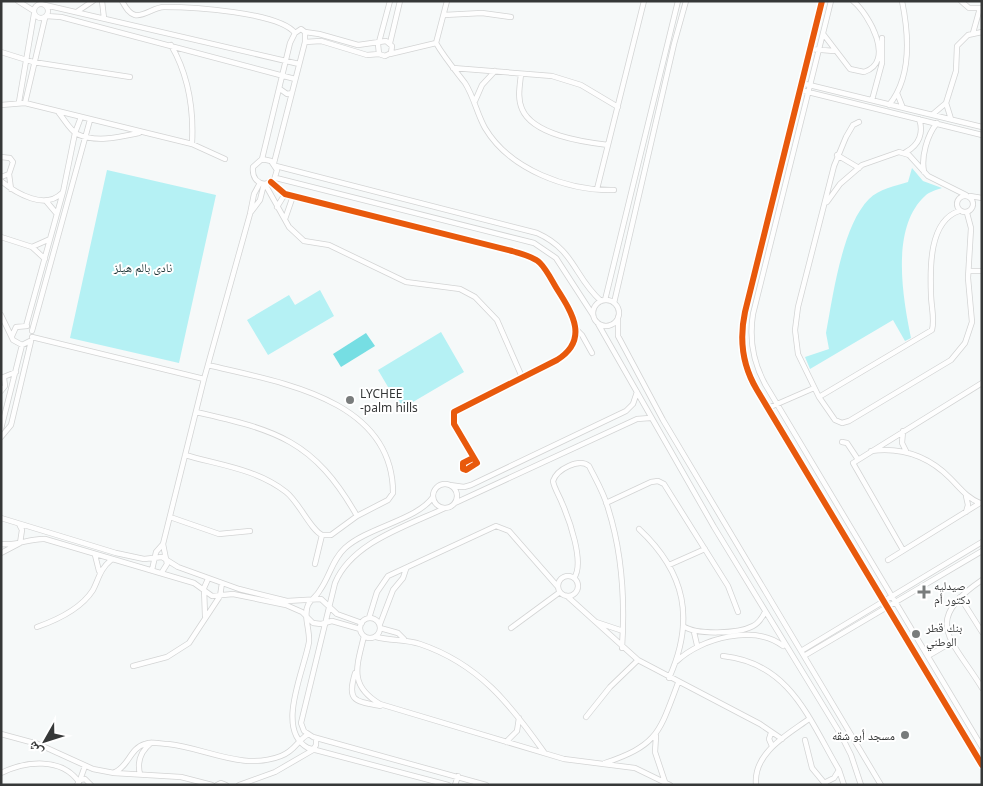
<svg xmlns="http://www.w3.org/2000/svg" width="983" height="786" viewBox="0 0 983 786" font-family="'Noto Sans','Noto Naskh Arabic',sans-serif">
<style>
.green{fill:#b5f1f4}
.water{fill:#76dee3}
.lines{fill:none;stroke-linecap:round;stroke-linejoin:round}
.minor-casing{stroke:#d3d4d4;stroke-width:6}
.minor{stroke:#fefefe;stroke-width:4.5}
.cycleway-casing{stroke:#fff;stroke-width:9}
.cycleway{stroke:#e8590c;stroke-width:6}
.poi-dot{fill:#797c7c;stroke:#fff;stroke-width:2}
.labels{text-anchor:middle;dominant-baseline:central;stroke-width:4;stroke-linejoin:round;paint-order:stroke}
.park-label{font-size:12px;fill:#1c3435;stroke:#fff}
.poi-label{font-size:12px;fill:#363838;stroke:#fff;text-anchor:start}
</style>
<rect width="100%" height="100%" fill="#f6f9f9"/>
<path class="green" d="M912,168L923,181L942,188C936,190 929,192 925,196C890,228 903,298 911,338L905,341L893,320L810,369L805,357L829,349L826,333C833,296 842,226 869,199C879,189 895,186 908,182Z
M107,170L216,195L179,363L70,338Z
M320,290L334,316L268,355L247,320L289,295L295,305Z
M441,332L464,372L401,409L378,370Z"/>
<path class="water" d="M366,333L375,346L341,367L333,354Z"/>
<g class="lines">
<g class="minor-casing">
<path id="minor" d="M18,1L34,11
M102,1L104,18
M122,1C125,6 128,13 135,15C144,17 154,7 164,7C191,7 279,12 295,33
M447,1L436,43C444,57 455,70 465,83C474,97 477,114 485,128C510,170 568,191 614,190
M822,1L745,312C739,340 742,365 757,390L982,765
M831,1L753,314C749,339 753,362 765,384L982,747
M961,1L969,8H982
M34 11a7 7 0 1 1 14 0a7 7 0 1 1-14 0Z
M45,5L299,64
M78,11L93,1
M444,15L482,13L511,17
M46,16L61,17L295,79
M305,32L319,34L358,45L386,41L392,46L391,53L385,56L379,54L378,44
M973,33L980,8
M824,35L850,69L864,72C896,62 869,14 853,1
M305,42L321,41L367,55L379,54
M379,42L390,1
M390,43L400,1
M171,45C189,76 194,108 192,144
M810,49L834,51
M1,52L33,62L130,77
M390,54L436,43
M453,68L552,76L581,85L618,107
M521,74C520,85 517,98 522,109C533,135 583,142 608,145
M801,83L982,127
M280,89L287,94L292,93
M800,90L982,135
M897,93L903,108
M872,100L882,63V38
M475,101L482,85L495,71
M19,102L34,14
M25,103L45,18
M946,103L951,119
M1,105L25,103L192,144L225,159
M889,105C912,77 909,35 902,1
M59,113C64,119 70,130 77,134C96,143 120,137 139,133
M933,114L946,103L956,71L957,46L968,35L982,32
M859,122L853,125L846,137L834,166L798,307L795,330L798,354L819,397L835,420L842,423L849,421L951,360L965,343L972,322L968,278L971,228L967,213
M906,152C919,145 924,133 919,119
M837,155L859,168
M1,157L10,158L13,162L9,174L11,189
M262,159L290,43L295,33L301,29L305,32V42L274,163
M276,166L537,233C575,250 574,277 601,301
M924,172C921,157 927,135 937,123
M1,177L9,174
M276,178L534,243L556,258L593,315
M1,181C17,194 45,210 62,193
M271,182L285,194L512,251C521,254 533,256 540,263C547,270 552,281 557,289C573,314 589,340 557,360L454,412V424L477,463L466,470L463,469V463L473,458
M265,184L274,180L277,170L271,161L262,159L253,167C252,176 256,183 265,184L289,227L304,241L329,245L406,282L460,289L475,297L497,320L522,377
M597,189L644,1
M957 204a8 8 0 1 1 16 0a8 8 0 1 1-16 0Z
M970,196L982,198
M46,201L57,214
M827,202L840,184L862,165L899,152L909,155L928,176L966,195
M277,207L285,194
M251,212L260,200L264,184
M285,219L293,196
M1,237L32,247L45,259
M32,247L50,239
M969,271H982
M605,300L678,1
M593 313a13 13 0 1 1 26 0a13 13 0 1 1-26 0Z
M614,303L674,44L686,1
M1,315L13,340L22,345L30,341
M618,317V336L663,420L881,785
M597,322L714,527L841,735L851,755L861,785
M26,326L63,192L75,133L81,117
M576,329L582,335L592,353
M32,331L90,120
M12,336L16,327L27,326
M32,337L204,379
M1,378L16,372
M1,391L5,386L4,378
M819,397L932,330C935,319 931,306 931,294C930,268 929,221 959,211
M768,408L814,388
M196,412C276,430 314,440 357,516
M1,429L22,345
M903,431L902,443L906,451
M1,437L11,425L31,341
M842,442L847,443L857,458
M871,451C902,447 928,456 950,478C960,488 967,498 980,503
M185,455C219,465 257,469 286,492C299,502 310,529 322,535H331L357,516L388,500L393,493C393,398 278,382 208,365
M433 496a12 12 0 1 1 24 0a12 12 0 1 1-24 0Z
M450,485L464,487L471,485L626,411L633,404L637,392
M433,497C417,520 368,527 345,548C332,560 330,576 320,590C317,596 311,599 308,605C303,615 310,630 309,642C304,671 275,730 308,748L448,785
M455,503L637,419L650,418
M606,503L651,482L658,481L664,484L728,586L738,612
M445,508C407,526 352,542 335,583L301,723L304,731L313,737L486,785
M966,512L968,505L966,496
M170,517L219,534L250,531
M1,518L116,553L144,559L162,557L178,567L239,589L287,601L321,599L337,614L362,623
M639,529C686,573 695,620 669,678
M1,544C17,546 30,538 45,539L194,583L212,596L233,594L286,605L302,612L313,623L321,624L332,621L360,629
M903,550L853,463L982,383
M1,553L20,543L22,530L19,524
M95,555L99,571
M888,560L980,503
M315,564L322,535
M669,565L705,549
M152,570L156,552L163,544
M162,572L167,564L163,544L204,379L250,214L254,194L260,183
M558 586a10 10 0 1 1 20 0a10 10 0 1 1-20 0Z
M574,578C585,563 569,519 562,503C559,495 554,488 553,481C557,469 579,458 589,466C596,480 604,493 608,508C622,552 625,603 622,648
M982,580C920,622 953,640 982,688
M567,596L638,660L760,724L782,739
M960,597L982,632
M205,616L204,588L208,579
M360 628a10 10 0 1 1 20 0a10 10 0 1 1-20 0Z
M369,618L377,592L388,576L496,526L509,531L558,587
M596,622L623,631
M380,624L393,590L403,578L406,569
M683,626C696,635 738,634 753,626C759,623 762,618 765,612
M37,627C57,620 81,609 93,590C99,578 100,569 111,560
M380,628L398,633L404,639
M511,628L560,592
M694,632L697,645
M364,636C357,666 348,685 380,704L564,759L635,768L670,785
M376,637C392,641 405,639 420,644C479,664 510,704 544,752
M801,651L982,542
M723,656C790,663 809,719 839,770L844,785
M804,656L982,551
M928,656L952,642
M677,661C701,638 755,624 783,646
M133,666L167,657L189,643L220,596L222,583
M355,673C347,701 354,701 380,706
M586,717L610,687L638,660
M771,733L769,739L772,746
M1,734L38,744L93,769L114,773L181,777L212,785
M656,736L655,752L665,782
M805,740L812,768L826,785
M506,742L517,731L519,718
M605,763C658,745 659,733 678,683
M115,772C129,766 130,748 145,744C152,741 161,744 168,744C206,748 243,771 281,756C295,751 297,741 307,735
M1,773C26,761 61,757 79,782
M140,774C137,762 141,751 151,743
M80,780L85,766
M824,783L834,778L839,770
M77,785L80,780L85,779L91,785
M217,785L221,783L226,785
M239,785L275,772L313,750L316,745V738
M455,785L458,776
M756,785C753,753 787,735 809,719"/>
</g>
<use href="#minor" class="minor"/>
<g class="cycleway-casing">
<path id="cycleway" d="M822,1L745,312C739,340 742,365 757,390L982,765
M271,182L285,194L512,251C521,254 533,256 540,263C547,270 552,281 557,289C573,314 589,340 557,360L454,412V424L477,463L466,470L463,469V463L473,458"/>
</g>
<use href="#cycleway" class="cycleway"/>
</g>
<g class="poi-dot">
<circle cx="350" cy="400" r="5"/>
<path d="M921.5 584.5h5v5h5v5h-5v5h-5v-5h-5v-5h5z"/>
<circle cx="916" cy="634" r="5"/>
<circle cx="905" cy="735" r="5"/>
</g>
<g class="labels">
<g class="park-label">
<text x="143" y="267">نادى بالم هيلز</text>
</g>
<g class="poi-label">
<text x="360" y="393">LYCHEE<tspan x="360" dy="14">-palm hills</tspan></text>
<text x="934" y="585">صيدليه<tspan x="934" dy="14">دكتور أم</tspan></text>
<text x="926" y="627">بنك قطر<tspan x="926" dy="14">الوطني</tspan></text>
<text x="895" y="735" text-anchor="end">مسجد أبو شقه</text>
</g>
</g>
<rect width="983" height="786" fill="none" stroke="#363838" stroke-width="5"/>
<g transform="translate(45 741) rotate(231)" stroke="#ffffff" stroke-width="4" paint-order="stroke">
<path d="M0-4L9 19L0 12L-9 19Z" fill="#363838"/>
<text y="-8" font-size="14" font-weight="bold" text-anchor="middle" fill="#363838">ش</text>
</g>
</svg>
